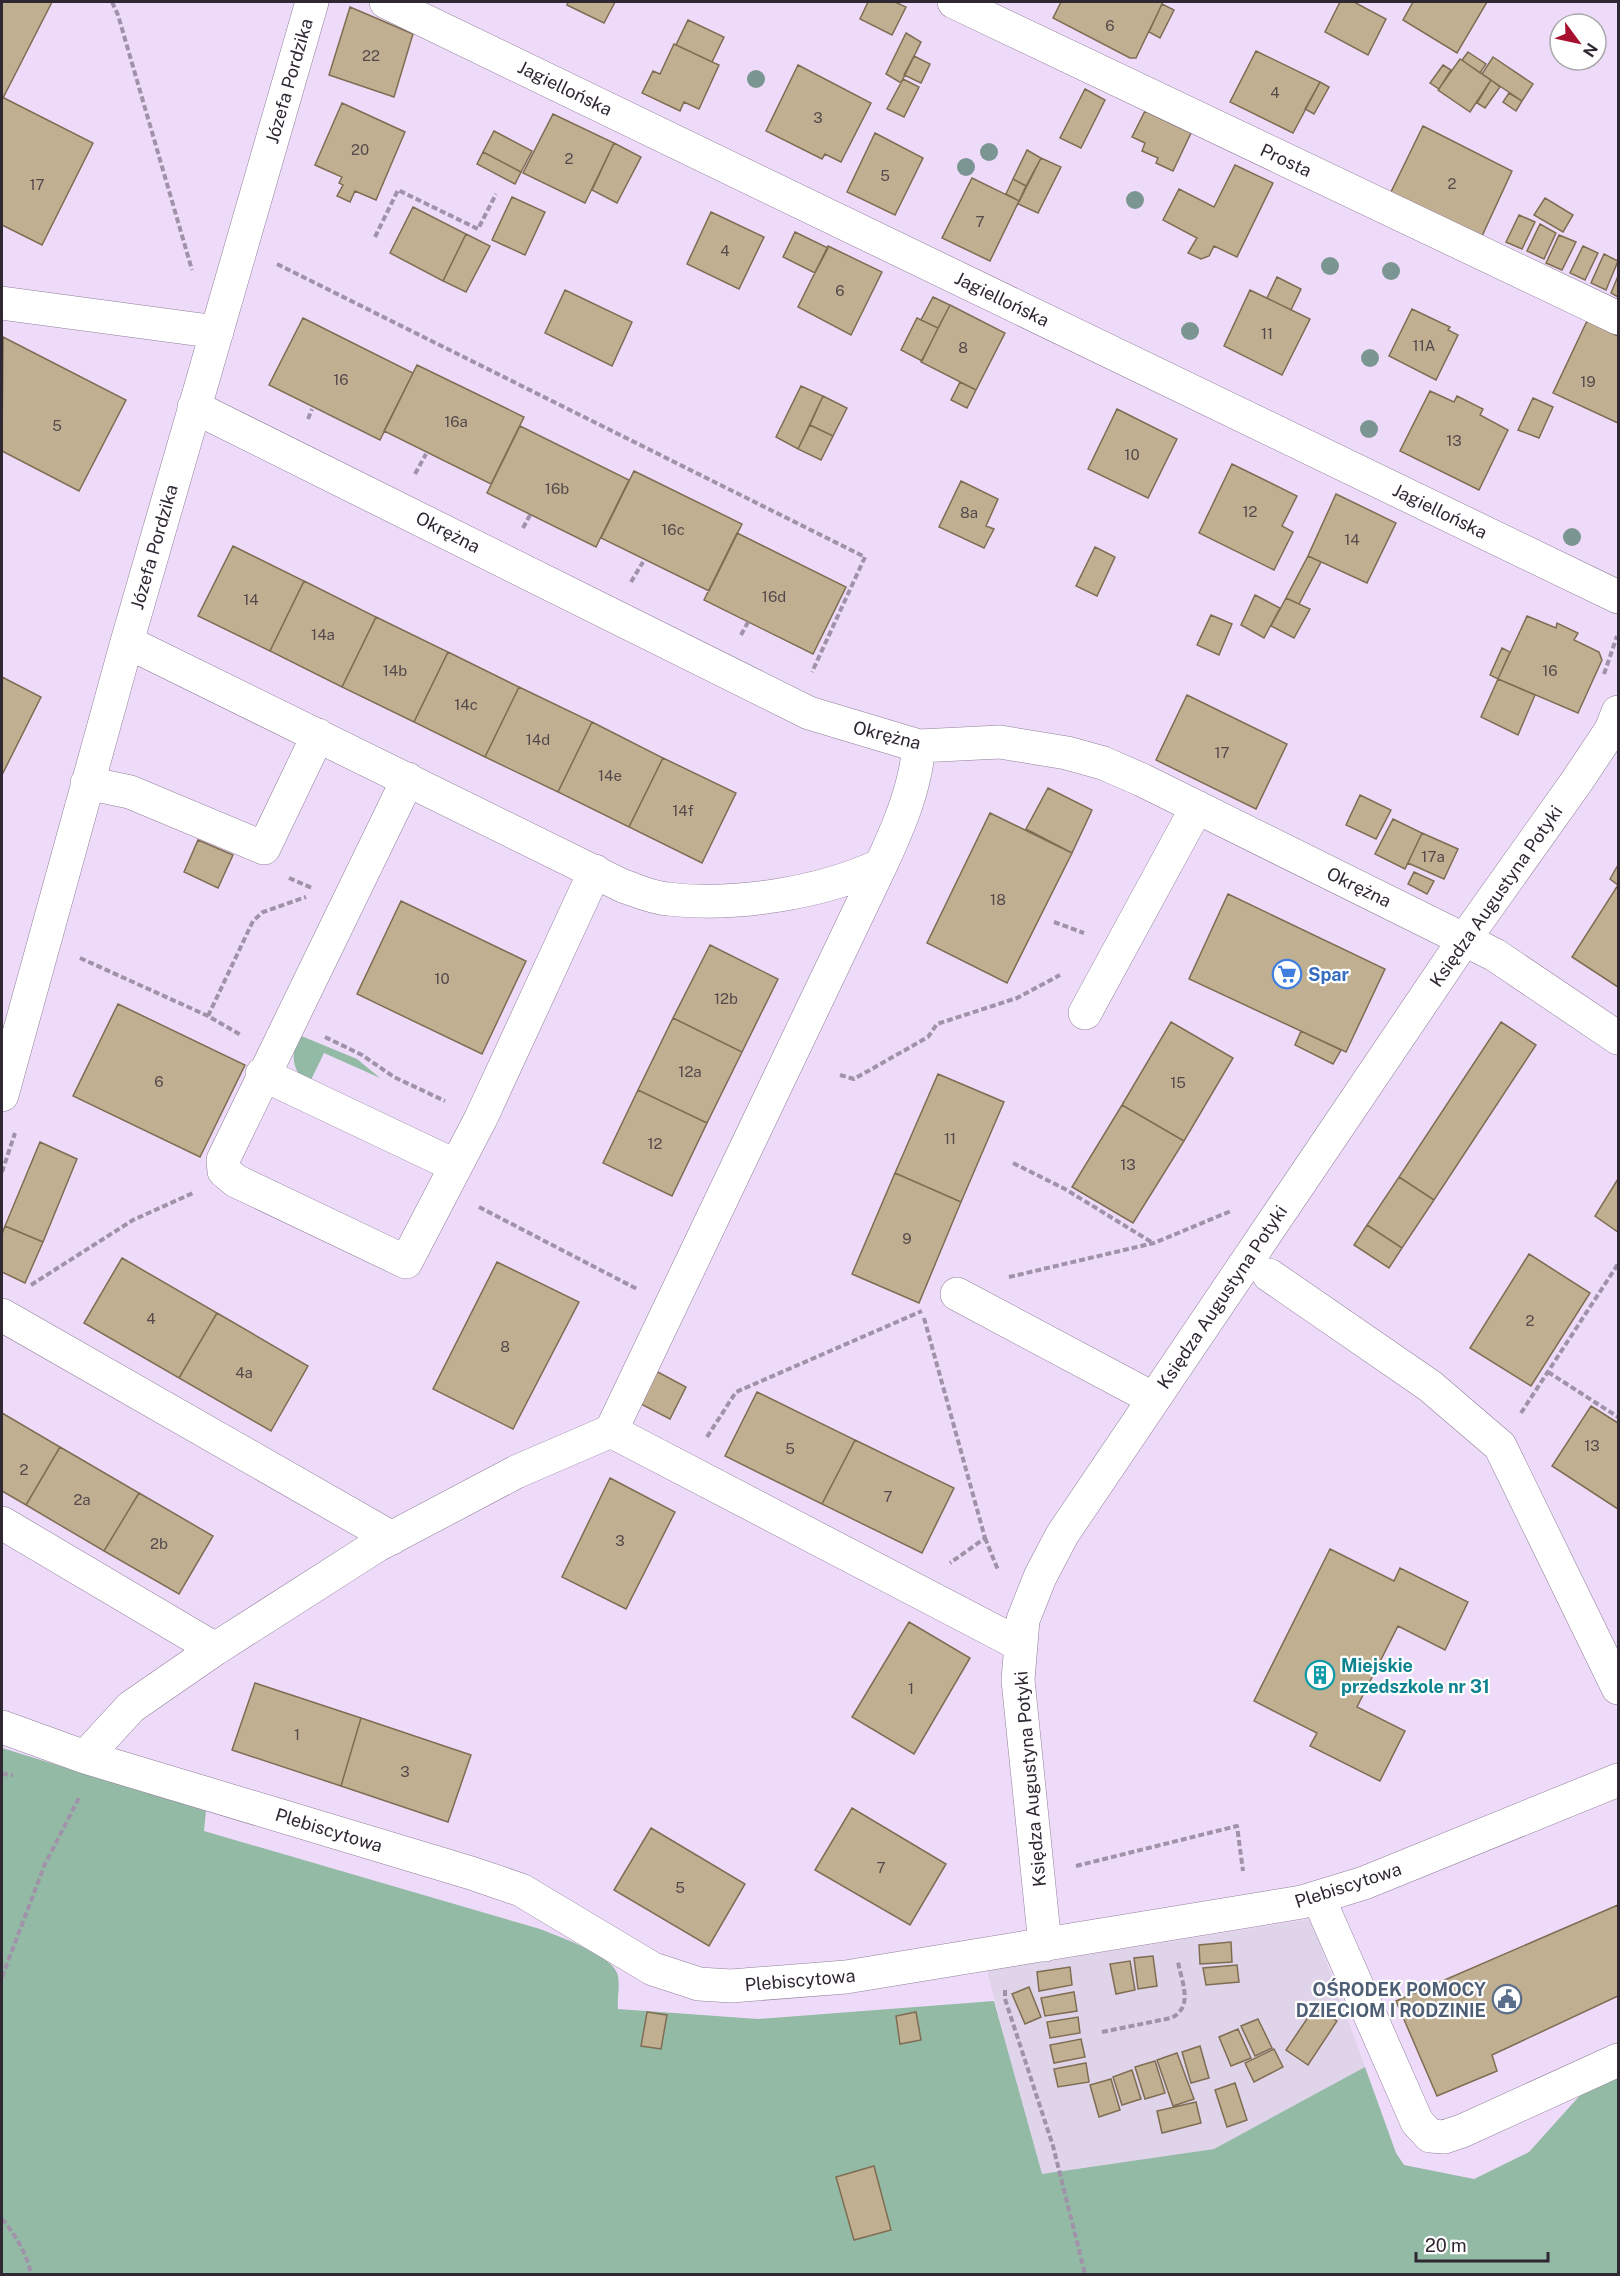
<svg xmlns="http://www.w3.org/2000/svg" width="1620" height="2276" viewBox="0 0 1620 2276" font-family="'Public Sans',sans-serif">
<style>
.industrial{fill:#dfd4e9}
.green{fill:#93baa5}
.building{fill:#c1af92;stroke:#7f6d53;stroke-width:1.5}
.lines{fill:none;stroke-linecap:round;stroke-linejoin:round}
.minor-casing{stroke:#907f9a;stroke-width:34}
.path{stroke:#a092a9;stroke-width:4;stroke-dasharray:6 3;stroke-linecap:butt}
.minor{stroke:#fff;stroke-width:33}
.tree{fill:#7b9593}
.labels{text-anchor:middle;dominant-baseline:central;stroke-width:4.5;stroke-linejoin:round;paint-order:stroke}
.number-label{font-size:15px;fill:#544a4b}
.street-label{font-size:18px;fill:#2f2833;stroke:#fff}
.shop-label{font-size:18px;font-weight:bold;fill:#366cbe;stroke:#fff;text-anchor:start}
.culture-label{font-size:18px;font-weight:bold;fill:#0d838f;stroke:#fff;text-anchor:start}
.service-label{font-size:18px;font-weight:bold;fill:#4e5e75;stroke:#fff;text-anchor:end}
</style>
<rect width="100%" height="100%" fill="#eedbf9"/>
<path class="industrial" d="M1311,1919L1365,2067L1214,2149L1041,2174L987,1971Z"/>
<path class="green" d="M299,1035L357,1059L380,1078L324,1053L310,1082C290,1073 291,1052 299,1035Z
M2,1748L206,1811L204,1831L540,1929C559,1937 614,1955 618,1976C620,1987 617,1999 618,2009L758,2019L994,2001L1042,2174L1214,2149L1365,2067L1396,2153L1404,2165L1474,2179L1529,2152L1583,2092L1618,2076V2274H2Z"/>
<path class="building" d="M2,2H52L3,98L2,97Z
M568,2H615L604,23L567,5Z
M868,2H895L906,7L892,35L860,19Z
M1061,2H1163L1136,58H1130L1053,18Z
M1340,2H1354L1386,19L1368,55L1325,32Z
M1413,2H1487L1457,53L1403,20Z
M1162,4L1174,10L1160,38L1149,32Z
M350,7L413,34L394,97L329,75Z
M688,20L724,37L712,62L676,45Z
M906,33L921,42L901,83L886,74Z
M674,44L719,65L699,109L684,102L680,111L642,93L653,71L660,74Z
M1256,51L1320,82L1293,133L1230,102Z
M1468,52L1486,64L1480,73L1462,60Z
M914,56L930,64L921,83L904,75Z
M1493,57L1533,84L1522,101L1482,74Z
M1460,59L1491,80L1470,112L1438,90Z
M798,65L871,103L841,162L825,154L822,159L766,131Z
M1443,65L1451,70L1439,89L1430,83Z
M903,79L919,87L904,117L887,109Z
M1491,80L1500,87L1485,108L1477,103Z
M1320,82L1329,87L1314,114L1305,109Z
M1085,89L1105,100L1081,148L1060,138Z
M1509,93L1522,101L1516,111L1503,102Z
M2,97L93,143L42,245L2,225Z
M342,103L405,132L376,200L355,191L350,202L337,196L343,185L339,183L342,177L315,165Z
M1145,111L1191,133L1173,171L1156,163L1158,158L1142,151L1145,143L1132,137Z
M553,114L614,143L585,203L523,173Z
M1423,126L1512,171L1482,236L1390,194Z
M494,131L532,151L521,172L483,152Z
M875,133L923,158L895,215L847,192Z
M614,143L641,157L617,203L592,190Z
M1027,150L1041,158L1026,186L1013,179Z
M483,152L521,172L515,184L477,164Z
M1041,158L1061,167L1038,213L1018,204Z
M1235,165L1273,183L1237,257L1214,246L1209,256L1201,259L1188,253L1197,238L1163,220L1179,189L1214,207Z
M972,178L1019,201L990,261L942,238Z
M1013,179L1026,186L1019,201L1006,194Z
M512,197L545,212L525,255L492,240Z
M1545,198L1573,215L1563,232L1534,215Z
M413,207L466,234L443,281L390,253Z
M711,212L764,237L739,289L687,264Z
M1519,215L1535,222L1522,249L1506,242Z
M1540,224L1556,233L1544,259L1527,251Z
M795,232L828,248L815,273L783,257Z
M466,234L490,246L466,292L443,281Z
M1559,235L1576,242L1562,270L1546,263Z
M828,246L882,272L851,335L798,307Z
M1583,246L1598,253L1585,280L1570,273Z
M1604,254L1618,261L1606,290L1591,283Z
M1618,276V297L1611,293Z
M1277,277L1301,289L1291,310L1267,298Z
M565,290L632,322L612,366L545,333Z
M1250,290L1310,319L1282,375L1224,346Z
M933,297L950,305L938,328L921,320Z
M950,305L1005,333L976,390L921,362Z
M1412,309L1450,327L1448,330L1458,335L1436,380L1389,356Z
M303,318L413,373L380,440L269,385Z
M917,318L938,328L922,361L901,350Z
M1587,321L1618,336V423L1553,393Z
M3,337L126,400L79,491L2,451Z
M417,365L524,417L491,484L384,431Z
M960,382L976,390L967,408L951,400Z
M801,386L823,396L798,449L776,437Z
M1430,391L1454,402L1457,396L1483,409L1480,415L1508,430L1479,490L1400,451Z
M823,396L847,408L833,436L810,425Z
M1533,398L1553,407L1539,438L1518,430Z
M1117,409L1177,439L1148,498L1088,469Z
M810,425L833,436L821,460L798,449Z
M520,426L629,480L596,547L487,493Z
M1232,464L1297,496L1282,526L1293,532L1274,570L1199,533Z
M634,471L742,524L709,591L601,538Z
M961,481L998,499L986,526L994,529L984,548L939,527Z
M1336,494L1396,523L1367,583L1308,556Z
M737,533L846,587L813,654L704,600Z
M233,546L304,581L270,651L198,616Z
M1095,547L1115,557L1097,596L1076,586Z
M1308,556L1321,562L1299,604L1286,598Z
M304,581L376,617L342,687L270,651Z
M1255,595L1280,608L1264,638L1241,625Z
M1286,598L1310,609L1294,638L1271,626Z
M1211,615L1232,624L1219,655L1197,645Z
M1527,616L1556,628L1557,623L1578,633L1574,640L1599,652L1602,660L1578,713L1498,679Z
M376,617L448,652L414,722L342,687Z
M1502,648L1510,652L1498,679L1490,675Z
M448,652L519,687L485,757L414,722Z
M2,677L41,697L2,775Z
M1498,679L1535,695L1518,735L1481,717Z
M519,687L592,722L558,792L485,757Z
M1187,695L1287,744L1256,809L1156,760Z
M592,722L663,758L629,827L558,792Z
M663,758L736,793L702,863L629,827Z
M1048,788L1092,810L1072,853L1026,829Z
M1360,795L1391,810L1376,839L1346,825Z
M990,813L1072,853L1007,983L927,943Z
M1393,819L1422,833L1405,869L1375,854Z
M1422,833L1458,849L1444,879L1408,863Z
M198,840L233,855L218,888L184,872Z
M1618,865V885L1610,879Z
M1414,872L1434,881L1427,894L1408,884Z
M1618,885V987L1572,957Z
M1228,894L1385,969L1346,1052L1189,979Z
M401,901L526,961L482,1054L357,994Z
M710,945L778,979L742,1052L673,1018Z
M118,1004L245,1065L200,1157L73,1096Z
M673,1018L742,1052L707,1123L638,1090Z
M1171,1022L1233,1058L1184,1141L1122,1105Z
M1501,1022L1536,1045L1434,1200L1399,1177Z
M1301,1031L1341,1050L1333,1064L1295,1045Z
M938,1074L1004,1102L961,1202L895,1173Z
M638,1090L707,1123L672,1196L603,1163Z
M1122,1105L1184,1141L1133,1223L1072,1187Z
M40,1142L77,1159L43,1242L5,1226Z
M895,1173L961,1202L919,1303L852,1274Z
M1399,1177L1434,1200L1402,1248L1367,1225Z
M1618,1179V1232L1595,1216Z
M1367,1225L1402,1248L1389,1268L1354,1245Z
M5,1226L43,1242L25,1283L2,1272V1234Z
M1529,1254L1590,1293L1531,1386L1470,1348Z
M122,1258L217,1313L179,1378L84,1323Z
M497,1262L579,1302L513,1429L433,1389Z
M217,1313L308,1366L271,1431L179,1378Z
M654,1370L686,1387L670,1419L637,1402Z
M757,1392L855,1440L822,1504L725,1456Z
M1591,1406L1618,1423V1509L1552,1466Z
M2,1413L60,1447L26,1505L2,1491Z
M855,1440L954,1488L922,1553L822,1504Z
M60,1447L139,1493L104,1551L26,1505Z
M610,1478L675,1512L626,1609L562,1577Z
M139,1493L213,1536L179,1594L104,1551Z
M1330,1549L1394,1581L1400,1568L1468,1602L1445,1650L1398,1626L1357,1707L1405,1731L1380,1781L1310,1746L1317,1733L1254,1701Z
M909,1622L970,1658L914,1754L852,1717Z
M255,1683L361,1718L341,1786L232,1750Z
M361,1718L471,1755L448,1822L341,1786Z
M852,1808L946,1864L910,1925L815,1870Z
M651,1828L745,1884L709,1946L614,1890Z
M1618,1905V1996L1492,2055L1497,2071L1437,2096L1396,2001Z
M1231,1942L1232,1962L1200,1964L1199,1945Z
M1153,1956L1157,1986L1138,1989L1134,1958Z
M1130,1961L1135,1990L1116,1994L1110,1964Z
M1237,1965L1239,1982L1206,1985L1203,1968Z
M1070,1967L1072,1985L1039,1991L1037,1972Z
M1029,1987L1041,2017L1025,2024L1012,1994Z
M1074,1992L1077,2011L1045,2016L1041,1998Z
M1315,2007L1337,2021L1308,2065L1286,2050Z
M647,2012L667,2015L661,2049L641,2046Z
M916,2012L921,2040L900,2044L896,2016Z
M1078,2017L1080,2033L1050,2038L1047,2022Z
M1258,2019L1272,2048L1255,2056L1241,2026Z
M1238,2029L1251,2058L1231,2066L1219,2037Z
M1081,2039L1085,2057L1054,2063L1050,2045Z
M1200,2046L1209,2078L1191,2083L1182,2052Z
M1274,2049L1283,2067L1254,2082L1245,2063Z
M1177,2053L1194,2099L1173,2106L1157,2060Z
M1155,2061L1165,2093L1145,2099L1135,2067Z
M1086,2063L1089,2082L1058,2087L1054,2069Z
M1132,2070L1141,2099L1122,2105L1113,2077Z
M1111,2079L1120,2110L1099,2117L1090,2085Z
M1235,2083L1247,2120L1227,2127L1215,2090Z
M1196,2102L1201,2123L1162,2133L1157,2111Z
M874,2166L891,2230L854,2240L836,2177Z"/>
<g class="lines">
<g class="minor-casing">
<path id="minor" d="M386,2L1618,597
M954,2L1618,318
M2,303L217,332
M194,407L809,713L919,746L1000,742L1067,753L1103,763L1142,780L1495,955L1618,1038
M127,642L623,886C638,891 652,898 668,899C733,907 822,893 881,865
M408,779L223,1160L224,1171L236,1181L406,1262L481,1118L595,871
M87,783L130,792L264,848L318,735
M1085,1013L1197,807
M262,1074L456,1166
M2,1095L127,642L312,2
M1269,1275L1430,1386L1500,1446L1618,1688
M957,1294L1154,1399
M2,1315L392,1538
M611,1431L1021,1645
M2,1523L215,1649
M2,1727L85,1757L471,1873L521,1890L653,1969L699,1984L731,1986L846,1977L1302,1902L1364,1883L1618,1780
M85,1757L131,1707L215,1649L376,1546L516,1472L611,1431L881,865C899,826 915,789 919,746
M1318,1897L1417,2122L1430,2136L1444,2137L1462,2131L1618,2060
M1045,1945L1018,1680L1023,1620L1040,1577L1062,1535L1464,940L1577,781L1611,730L1618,712"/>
</g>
<path class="path" d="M112,2L118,15L192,270
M375,237L398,190L478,229L496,194
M277,264L865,557L812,672
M308,419L312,409
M415,474L426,454
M523,528L530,515
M631,582L643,562
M741,635L748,622
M1604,674L1617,636
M289,878L312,888
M1054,922L1084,933
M80,958L208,1016L241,1035
M208,1016L253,921L263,912L306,897
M325,1037L362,1055L394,1077L445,1101
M840,1075L854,1079L928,1037L937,1024L1017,998L1060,975
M1013,1163L1065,1189L1153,1243
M2,1172L15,1133
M479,1207L637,1289
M1009,1277L1154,1243L1231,1211
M31,1285L133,1220L193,1193
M924,1318L985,1538L950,1563
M1548,1372L1618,1417
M1521,1413L1618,1264
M707,1437L736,1392L922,1311
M985,1538L998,1570
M2,1774L13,1775
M1076,1866L1237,1826L1243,1871
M2,1977L45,1864L80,1796
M1005,1990V1999L1053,2146L1085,2274
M1102,2032L1171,2018C1194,2007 1182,1983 1178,1962
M2,2219C15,2234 27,2254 31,2274"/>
<use href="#minor" class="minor"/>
</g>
<g class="tree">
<circle cx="756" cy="79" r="9"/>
<circle cx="989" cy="152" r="9"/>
<circle cx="966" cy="167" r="9"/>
<circle cx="1135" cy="200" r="9"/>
<circle cx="1330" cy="266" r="9"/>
<circle cx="1391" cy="271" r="9"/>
<circle cx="1190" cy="331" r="9"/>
<circle cx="1370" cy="358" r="9"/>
<circle cx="1369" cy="429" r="9"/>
<circle cx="1572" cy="537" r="9"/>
</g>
<defs>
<g id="supermarket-ring" transform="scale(1.5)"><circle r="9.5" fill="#fff" stroke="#3f7fe0" stroke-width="1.5"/><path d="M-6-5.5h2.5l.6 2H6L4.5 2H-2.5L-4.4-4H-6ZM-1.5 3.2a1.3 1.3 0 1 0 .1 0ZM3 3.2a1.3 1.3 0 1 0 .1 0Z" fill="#3f7fe0"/></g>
<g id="building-ring" transform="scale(1.5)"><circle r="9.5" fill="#fff" stroke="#0f9aa8" stroke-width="1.5"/><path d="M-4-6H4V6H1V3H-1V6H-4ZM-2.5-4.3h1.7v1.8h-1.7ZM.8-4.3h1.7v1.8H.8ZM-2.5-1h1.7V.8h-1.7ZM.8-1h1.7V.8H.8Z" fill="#0f9aa8"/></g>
<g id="civic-ring" transform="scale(1.5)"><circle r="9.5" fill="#fff" stroke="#5c6f8a" stroke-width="1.5"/><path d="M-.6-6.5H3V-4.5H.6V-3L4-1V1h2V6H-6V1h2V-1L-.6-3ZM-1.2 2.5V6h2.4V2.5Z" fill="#5c6f8a"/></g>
</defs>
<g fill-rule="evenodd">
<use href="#supermarket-ring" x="1287" y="974"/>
<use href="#building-ring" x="1320" y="1675"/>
<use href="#civic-ring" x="1507" y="1999"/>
</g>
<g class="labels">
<g class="number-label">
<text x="1110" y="25">6</text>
<text x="371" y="55">22</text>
<text x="1275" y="92">4</text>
<text x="818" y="117">3</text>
<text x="360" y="149">20</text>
<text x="569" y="158">2</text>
<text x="885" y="175">5</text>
<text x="1452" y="183">2</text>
<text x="37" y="184">17</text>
<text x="980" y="221">7</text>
<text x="725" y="250">4</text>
<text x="840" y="290">6</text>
<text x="1267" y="333">11</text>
<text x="1424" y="345">11A</text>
<text x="963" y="347">8</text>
<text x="341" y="379">16</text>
<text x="1588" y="381">19</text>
<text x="456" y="421">16a</text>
<text x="57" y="425">5</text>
<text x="1454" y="440">13</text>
<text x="1132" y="454">10</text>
<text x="557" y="488">16b</text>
<text x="1250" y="511">12</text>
<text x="969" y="512">8a</text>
<text x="673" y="529">16c</text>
<text x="1352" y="539">14</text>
<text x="774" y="596">16d</text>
<text x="251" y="599">14</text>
<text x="323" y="634">14a</text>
<text x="395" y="670">14b</text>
<text x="1550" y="670">16</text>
<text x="466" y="704">14c</text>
<text x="538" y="739">14d</text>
<text x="1222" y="752">17</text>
<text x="610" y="775">14e</text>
<text x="683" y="810">14f</text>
<text x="1433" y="856">17a</text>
<text x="998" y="899">18</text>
<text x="442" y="978">10</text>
<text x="726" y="998">12b</text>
<text x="690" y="1071">12a</text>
<text x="159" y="1081">6</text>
<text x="1178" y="1082">15</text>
<text x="950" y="1138">11</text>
<text x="655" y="1143">12</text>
<text x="1128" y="1164">13</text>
<text x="907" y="1238">9</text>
<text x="151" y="1318">4</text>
<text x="1530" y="1320">2</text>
<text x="505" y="1346">8</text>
<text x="244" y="1372">4a</text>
<text x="1592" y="1445">13</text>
<text x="790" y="1448">5</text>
<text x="24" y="1469">2</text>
<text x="888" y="1496">7</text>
<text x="82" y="1499">2a</text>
<text x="620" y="1540">3</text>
<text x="159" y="1543">2b</text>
<text x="911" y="1688">1</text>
<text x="297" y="1734">1</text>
<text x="405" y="1771">3</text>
<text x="881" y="1867">7</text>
<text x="680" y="1887">5</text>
</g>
<g class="street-label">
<text transform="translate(289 81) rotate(-74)">Józefa Pordzika</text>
<text transform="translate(565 88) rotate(26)">Jagiellońska</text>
<text transform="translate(1286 160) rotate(25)">Prosta</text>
<text transform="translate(1002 299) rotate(26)">Jagiellońska</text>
<text transform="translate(1440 511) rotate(26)">Jagiellońska</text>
<text transform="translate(448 532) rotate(27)">Okrężna</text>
<text transform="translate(154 547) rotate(-74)">Józefa Pordzika</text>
<text transform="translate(887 735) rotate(14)">Okrężna</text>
<text transform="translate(1359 887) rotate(26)">Okrężna</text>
<text transform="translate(1496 896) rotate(-55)">Księdza Augustyna Potyki</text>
<text transform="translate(1222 1297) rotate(-56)">Księdza Augustyna Potyki</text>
<text transform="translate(1030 1779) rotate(-95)">Księdza Augustyna Potyki</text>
<text transform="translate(329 1830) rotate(17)">Plebiscytowa</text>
<text transform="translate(1348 1885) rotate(-18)">Plebiscytowa</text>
<text transform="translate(800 1980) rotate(-5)">Plebiscytowa</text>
</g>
<g class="shop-label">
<text x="1308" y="974">Spar</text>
</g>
<g class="culture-label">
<text x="1341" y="1665">Miejskie<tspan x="1341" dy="21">przedszkole nr 31</tspan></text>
</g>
<g class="service-label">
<text x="1486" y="1989">OŚRODEK POMOCY<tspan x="1486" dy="21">DZIECIOM I RODZINIE</tspan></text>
</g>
</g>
<rect width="1620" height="2276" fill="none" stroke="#2f2833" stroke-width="6"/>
<g transform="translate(1578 42) rotate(123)"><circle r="28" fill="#ffffff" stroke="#aca9ad" stroke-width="1.5"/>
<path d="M0-4.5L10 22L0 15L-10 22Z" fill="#a8102f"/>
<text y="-9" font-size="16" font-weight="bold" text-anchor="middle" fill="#2f2833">N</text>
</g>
<path d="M1416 2252v9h132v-9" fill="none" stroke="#2f2833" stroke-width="3"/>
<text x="1425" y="2252" font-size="18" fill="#2f2833" stroke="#ffffff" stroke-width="4.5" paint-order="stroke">20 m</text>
</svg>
